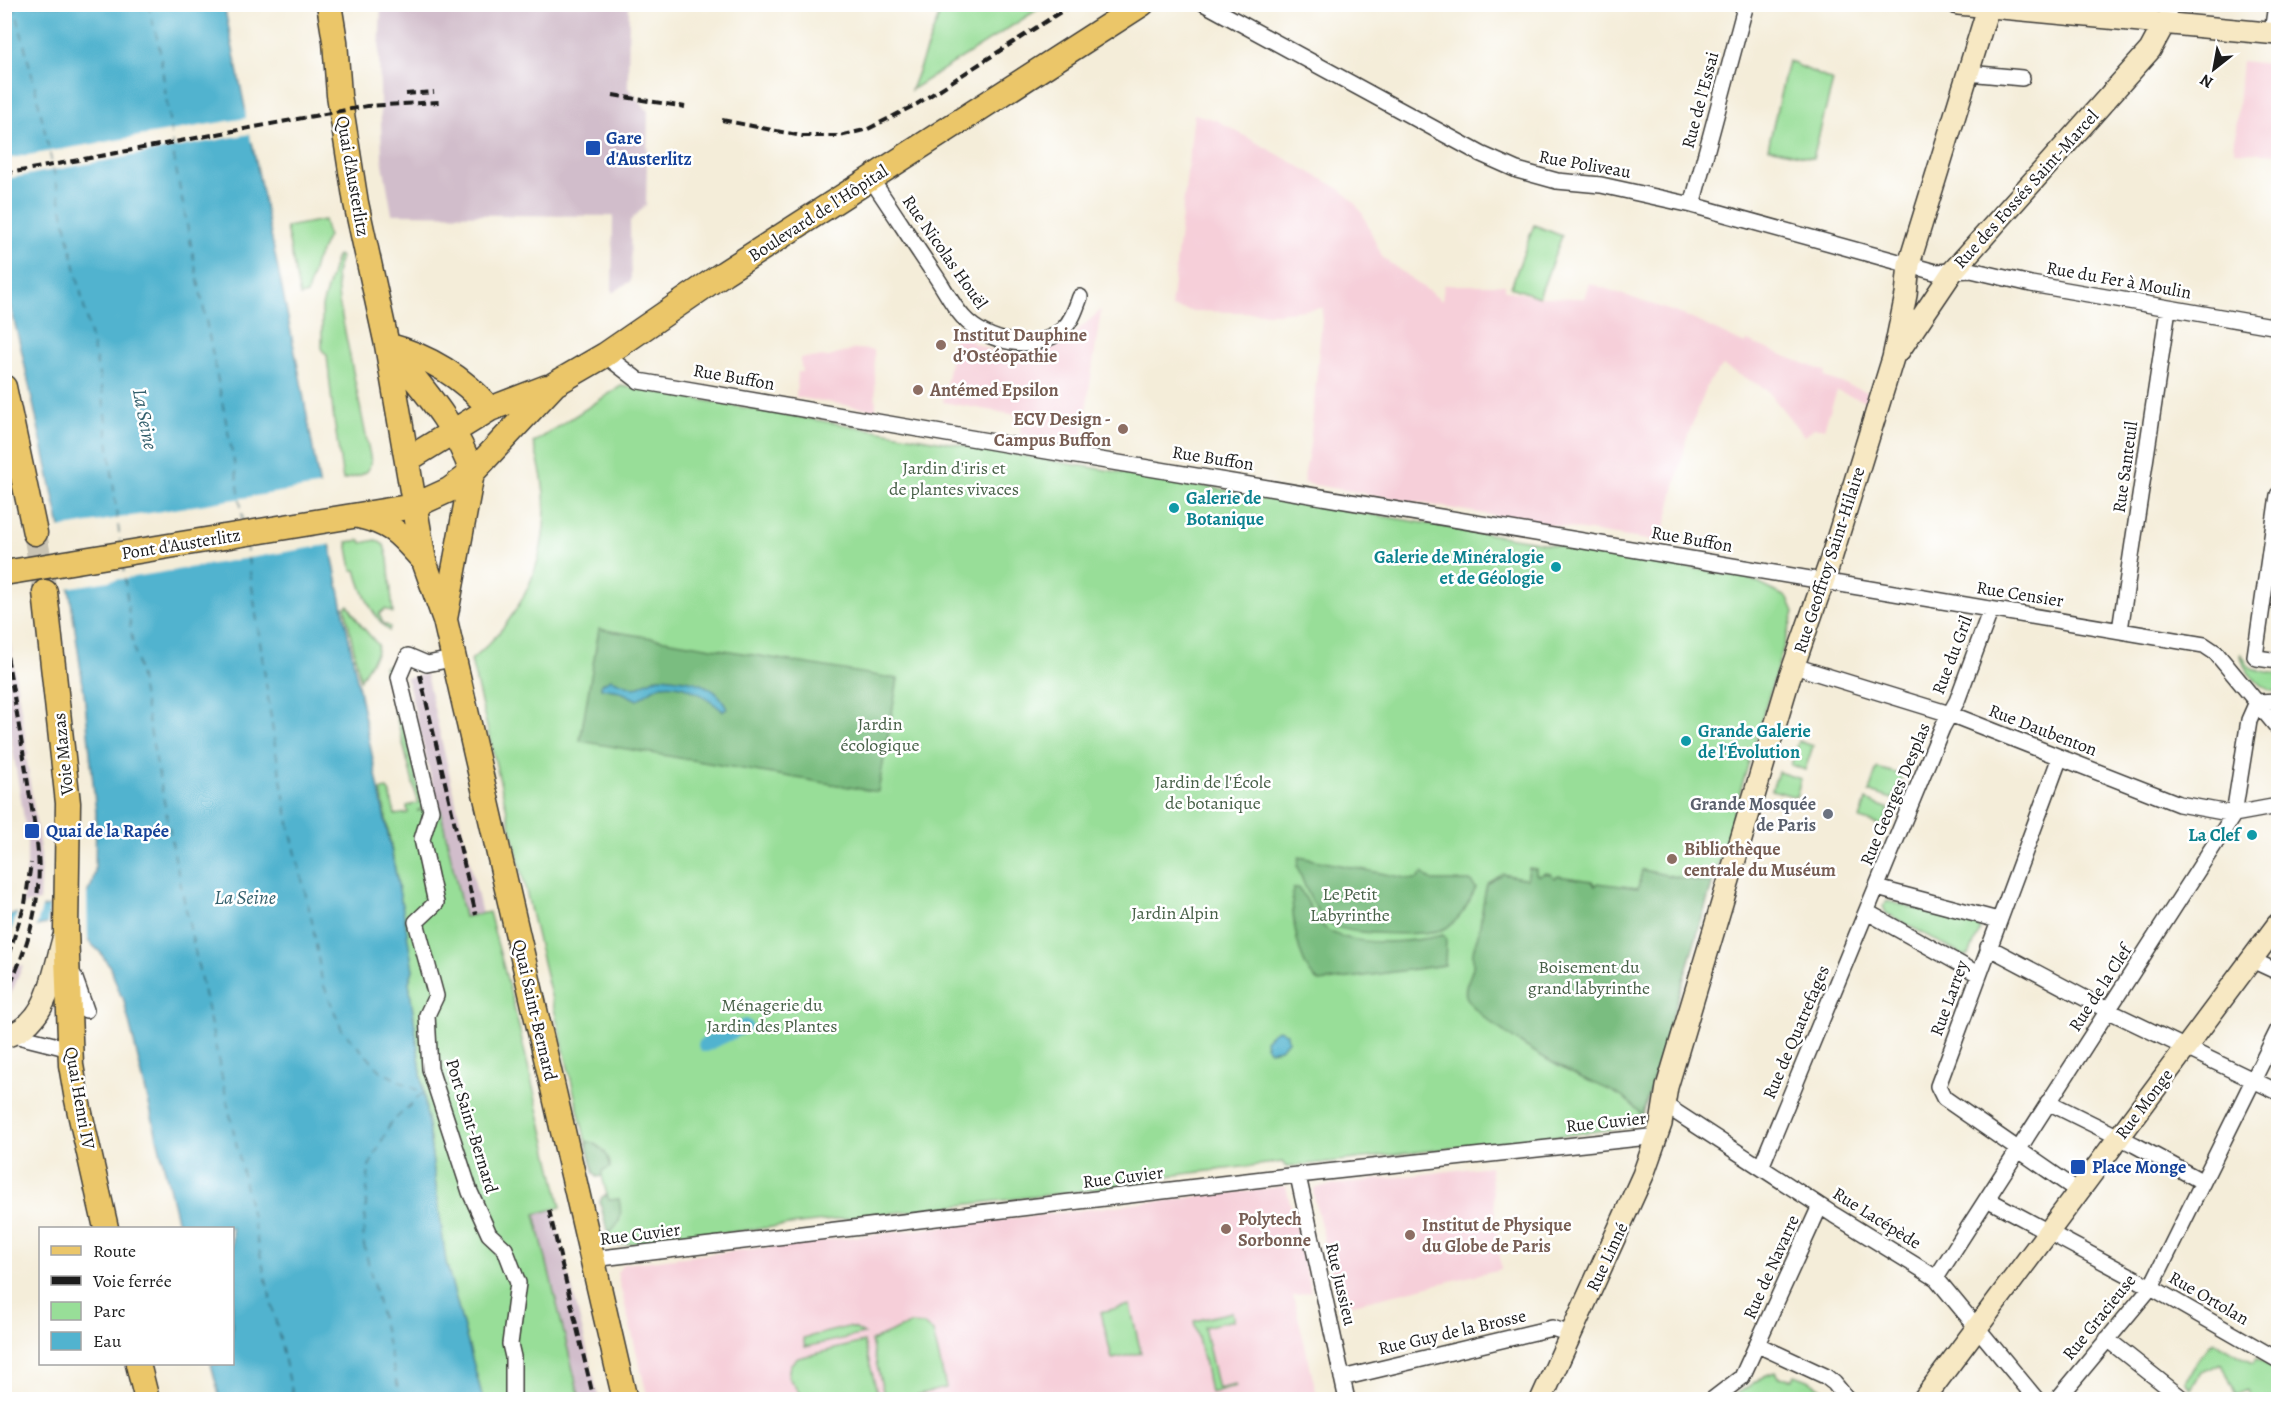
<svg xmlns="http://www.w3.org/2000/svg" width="2283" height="1404" viewBox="0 0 2283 1404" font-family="Alegreya,serif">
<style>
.built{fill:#f6cfd9}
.industrial{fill:#d1bdcb}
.green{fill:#98de98;stroke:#5a7d5a;stroke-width:1.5}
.forest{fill:#7abd80;stroke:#4b6c4e;stroke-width:1.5}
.water{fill:#51b3cf;stroke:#366876;stroke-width:1.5}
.pier{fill:#f4edd9}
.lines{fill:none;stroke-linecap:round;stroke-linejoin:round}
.canal{stroke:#51b3cf;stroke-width:14}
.ferry{stroke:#34606d;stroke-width:1.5;stroke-dasharray:8 6;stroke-linecap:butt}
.primary-tunnel{stroke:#c9c3b3;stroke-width:24;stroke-dasharray:24 12;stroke-linecap:butt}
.street-casing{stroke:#3c3b38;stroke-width:18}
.secondary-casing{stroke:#3c3b38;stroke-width:24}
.primary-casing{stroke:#3c3b38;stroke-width:27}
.street{stroke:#fff;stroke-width:15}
.secondary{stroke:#f7e8c3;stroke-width:21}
.primary{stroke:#ebc669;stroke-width:24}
.rail{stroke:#1c1c1c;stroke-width:4;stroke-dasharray:9 4.5;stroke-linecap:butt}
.primary-bridge-casing{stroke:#3c3b38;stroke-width:27;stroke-linecap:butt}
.primary-bridge{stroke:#ebc669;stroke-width:24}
.transit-dot{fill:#1a4fb4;stroke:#fff;stroke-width:2}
.education-dot{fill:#8d6e63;stroke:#fff;stroke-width:2}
.culture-dot{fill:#0f9aa8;stroke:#fff;stroke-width:2}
.worship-dot{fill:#6b7280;stroke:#fff;stroke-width:2}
.labels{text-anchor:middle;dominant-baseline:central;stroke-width:5;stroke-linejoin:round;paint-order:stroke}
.street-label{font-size:18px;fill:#1c1c1c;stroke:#fff}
.transit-label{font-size:18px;font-weight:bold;fill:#164399;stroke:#fff;text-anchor:start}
.education-label{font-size:18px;font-weight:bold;fill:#785e54;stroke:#fff;text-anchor:start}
.park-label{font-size:18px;fill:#476047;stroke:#fff}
.culture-label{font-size:18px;font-weight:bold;fill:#0d838f;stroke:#fff;text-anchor:start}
.worship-label{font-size:18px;font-weight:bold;fill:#5b616d;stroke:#fff;text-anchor:end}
.water-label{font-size:20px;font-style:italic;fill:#34606d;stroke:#fff}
</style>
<rect width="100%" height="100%" fill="#fff"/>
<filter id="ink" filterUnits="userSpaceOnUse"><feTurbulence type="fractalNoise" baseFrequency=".0167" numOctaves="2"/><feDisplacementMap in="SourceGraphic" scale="12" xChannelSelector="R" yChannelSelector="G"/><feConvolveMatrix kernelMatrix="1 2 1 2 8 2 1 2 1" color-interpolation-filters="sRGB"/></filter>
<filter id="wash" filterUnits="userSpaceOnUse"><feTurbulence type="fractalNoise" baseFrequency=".008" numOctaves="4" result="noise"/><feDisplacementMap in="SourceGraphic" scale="24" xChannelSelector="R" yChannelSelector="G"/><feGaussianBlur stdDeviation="1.35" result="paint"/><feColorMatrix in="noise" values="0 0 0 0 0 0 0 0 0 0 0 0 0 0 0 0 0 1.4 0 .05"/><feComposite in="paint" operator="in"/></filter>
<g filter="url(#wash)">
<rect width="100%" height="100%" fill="#f4edd9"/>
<path class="built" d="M2242,61L2278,65V154L2234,151Z
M1194,114L1216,120L1340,189L1354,202L1362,213L1383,258L1442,301L1444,285H1505V290L1539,297L1584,298L1589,283L1686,316L1745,344L1747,341L1826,372L1824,377L1868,392L1865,401L1837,391L1824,428H1814L1804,436L1766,389L1723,366L1708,383L1688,435L1661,542L1537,523L1303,483L1310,445L1323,308L1277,313L1192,311L1171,307Z
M1101,310L1081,445L1020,435L1022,416L943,402L956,328L974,343L990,350L1017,354L1034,353L1063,343Z
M856,349L874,350L876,410L796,397L798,372H802L800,358L829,357Z
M1490,1166L1501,1269L1340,1307L1313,1192L1316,1187Z
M1286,1186L1311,1292L1293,1296L1318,1399H648L617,1273L623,1264Z"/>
<path class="industrial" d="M381,5H629L628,88L648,111L646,205L630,221L631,281L612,293L613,216L392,214L382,158L379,55Z
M10,642L28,755L26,756L41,856L39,901L22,905L27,867V837L5,701V643Z
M426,674L482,914L464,917L407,678Z
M23,965L14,987L5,1004V968Z
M553,1209L599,1399H580L535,1213Z"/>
<path class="green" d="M943,5V4L1045,5L911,90Z
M1788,61L1833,81L1813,158L1768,148Z
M324,220L328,236L315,263L307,294L300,296L286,227Z
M1534,225L1562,236L1539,297L1511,287Z
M337,255L341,257L336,274L339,302L371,461C368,477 356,476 343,480L333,413L327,355L322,350V306Z
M621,386L1065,463L1746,577L1788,598L1794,612L1643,1115L1629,1127L1584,1133L1286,1167L1283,1162L1159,1177L1153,1182L1116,1187L611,1246L600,1202L602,1197L607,1195L602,1176L597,1177L593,1172L471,660C538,604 561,525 533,443Z
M361,540L362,543L376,540L384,545L388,559L393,613L385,609L379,614L383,623L390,627L389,631C371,614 362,593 356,570H352L347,542Z
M348,605L360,624L378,645L376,654L360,680L345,607Z
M2241,653L2247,664L2252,669L2278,674V692C2262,691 2241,670 2241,653Z
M388,665H393V675L423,807L417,811L440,808L464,917L489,912L514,1006L561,1207L535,1214L580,1399H483L446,1262L409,982L413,970L381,790L387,789L390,793L395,815L408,813L407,806L418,803L384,667Z
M1799,741L1813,746L1805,770L1791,765Z
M1877,768L1903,775L1893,799L1869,792Z
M1778,772L1801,779L1796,797L1772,790Z
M1866,800L1889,809L1883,826L1860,819Z
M1887,901L1978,925L1980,930L1969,955L1964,956L1886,913L1883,906Z
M1130,1305L1141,1353L1112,1359L1101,1312Z
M1232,1312L1234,1320L1204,1327L1218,1389L1235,1385L1236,1387L1210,1393L1204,1360H1203L1194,1321Z
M910,1324L924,1325L933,1332L946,1388L898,1399H885L871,1341Z
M848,1327L856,1329L864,1334L805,1347L803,1338Z
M864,1342L879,1399H804L788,1377L790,1365L798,1358Z
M2214,1342L2253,1363L2256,1358L2278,1371V1389L2275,1396L2278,1399H2252L2248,1390L2236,1395L2222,1363L2201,1372L2191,1389L2186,1381C2191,1372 2205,1345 2214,1342Z
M1775,1372L1778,1377L1793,1379L1795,1375C1811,1380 1824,1388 1835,1399H1729L1764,1376Z"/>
<path class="forest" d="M599,629L898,679L878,792L580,741Z
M1299,857L1411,879H1417L1422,873L1433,881H1470L1476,888C1468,904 1462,918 1446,928C1432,937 1346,935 1332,925C1313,911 1305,887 1297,866Z
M1529,868L1536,869V874L1539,876L1545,873L1551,874L1554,878L1558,876L1592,881L1595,886L1597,883L1638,888L1642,870L1712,884L1642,1116C1627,1095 1605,1088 1582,1078C1558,1067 1474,1019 1466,996C1463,986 1472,976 1473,966C1474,961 1472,957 1473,952C1474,945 1478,937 1479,930C1482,915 1483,899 1487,884L1503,874L1527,879Z
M1299,888C1308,900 1313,916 1324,927C1348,949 1414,942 1443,935L1446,938L1445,965L1320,982C1298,970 1290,912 1293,889Z
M586,1141C598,1143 611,1155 610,1168L602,1171V1176L597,1177L594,1173Z
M607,1195L609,1200L619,1199C622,1214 622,1224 608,1234L600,1202L602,1197Z"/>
<path class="water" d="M5,5H224L300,377L330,544L405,920L413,970L409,982L446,1262L483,1399H220L211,1364H232V1228H179L123,997L121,996L110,967L100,952L88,941L47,924L5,932V916L67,902L87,893L92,884L95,870L96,813L84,692L61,532L21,348L5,285Z
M658,677C684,679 717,681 727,709L723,711C707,698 685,681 662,685C654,687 644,696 637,700L619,691L601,688V684L611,679L635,688Z
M1278,1030L1287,1033L1288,1041L1280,1049L1270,1051L1266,1047L1265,1040L1272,1033Z"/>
<path class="pier" d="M249,108L255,141L251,142L250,134L5,179V159L246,118L245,109Z
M323,485L334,544L67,588L58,528Z
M87,886V893L88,945L68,934L47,928L50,904L77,896L85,891Z
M43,905L35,930L10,934L18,911Z"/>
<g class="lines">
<path class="canal" d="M705,1045L745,1026"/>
<path class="ferry" d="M14,4L35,87L102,388L120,541
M148,4L159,45L175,164L236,472L243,521
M246,544L275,746L290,829L312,921L322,981L342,1030L382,1072L423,1093L390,1124L369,1167L363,1241L401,1400
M123,564L131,632L175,858L256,1236L294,1400"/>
</g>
</g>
<g filter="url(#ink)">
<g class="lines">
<path class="primary-tunnel" d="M35,533L45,592"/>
<g class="street-casing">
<path id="street" d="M1205,4L1481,154L1517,170L1557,181L1601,185L1692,205L1935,272L1971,270L2031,284L2278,327
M2164,24L2171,4
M2272,33L2276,4
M1968,73L2022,78
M871,179C893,211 913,243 935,275C944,288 952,305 963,317C985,342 1036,354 1063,329C1072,321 1076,308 1080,297
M1692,205L1746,4
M605,355L639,381L1011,445L2204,645L2216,653L2278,728
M2278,495L2255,656L2257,658L2278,661
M2120,630L2168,309
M452,659L427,664L408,656L399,677L431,810L422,839L436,903L416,922L436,996L427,1015L430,1069L470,1192L489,1234L505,1249L518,1283L510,1344L513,1357V1400
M1794,666L1950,714L2179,804L2234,814L2278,806
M2257,702L2278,701
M2060,757L1938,1086L1944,1098L2078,1191
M1877,888L1998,920
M1867,912L1978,974
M1988,947L2109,1011L2278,1092
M2252,960L2278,972
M74,976L86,1010
M14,1035L70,1049
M2048,1102L2135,1145L2203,1182
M1665,1105L1834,1215L1936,1278L2037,1400
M1761,1167L1942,728L1957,701L1991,609
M1298,1176L1347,1400
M1987,1199L2151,1287L2278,1360
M593,1259L1280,1177L1658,1136
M1936,1278L2234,814L2249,720L2257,702
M2107,1339L2184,1400
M1758,1345L1825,1376L1834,1383L1848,1400
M1342,1378L1552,1328L1571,1334
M1712,1400L1742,1377L1820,1206
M2057,1400L2151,1287L2278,1030"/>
</g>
<g class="secondary-casing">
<path id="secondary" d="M1958,4L2278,34
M1899,351L1953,271L2150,50L2164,24
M4,1037C48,1025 52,977 63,939
M1541,1400L1643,1175L1661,1124L1667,1087L1789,679L1830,562L1893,358L1906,295L1909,264L1988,8
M1923,1400L2278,924"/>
</g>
<g class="primary-casing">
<path id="primary" d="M329,4L335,41L339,95L356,203L387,345L424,561L445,620L625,1400
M387,345C429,356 462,376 490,409
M389,347C420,386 457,425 472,473L445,619
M4,387L35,533
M407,460L490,409L547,387
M359,516C394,524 401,536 424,561
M224,537L414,506L449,490L472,473L555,384L605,355L724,273L1142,4
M45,592L68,803L66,930L71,1065L77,1100L106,1228
M138,1364L147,1400"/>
</g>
<use href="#street" class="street"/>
<use href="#secondary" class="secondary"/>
<use href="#primary" class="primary"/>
<path class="rail" d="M406,94L434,92
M613,95L685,107
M722,120L802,136H840L868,129L917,104L1073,4
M4,174L367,106L440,102
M420,675L476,915
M4,968L25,904L31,863
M4,995C22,963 35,923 38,887C41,855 34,823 29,791C22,742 13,692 5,643
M549,1210L594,1400"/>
<g class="primary-bridge-casing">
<path id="primary-bridge" d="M4,573L224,537"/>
</g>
<use href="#primary-bridge" class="primary-bridge"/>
</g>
</g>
<g class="transit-dot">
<rect x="585" y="140" width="16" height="16" rx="3"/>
<rect x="24" y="823" width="16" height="16" rx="3"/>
<rect x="2070" y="1159" width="16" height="16" rx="3"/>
</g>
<g class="education-dot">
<circle cx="941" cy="345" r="6"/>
<circle cx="918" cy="390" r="6"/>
<circle cx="1123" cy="429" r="6"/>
<circle cx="1672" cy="859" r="6"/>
<circle cx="1226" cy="1229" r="6"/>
<circle cx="1410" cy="1235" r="6"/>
</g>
<g class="culture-dot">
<circle cx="1174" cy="508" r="6"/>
<circle cx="1556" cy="567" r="6"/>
<circle cx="1686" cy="741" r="6"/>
<circle cx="2252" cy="835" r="6"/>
</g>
<circle class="worship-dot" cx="1828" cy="814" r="6"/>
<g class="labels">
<g class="street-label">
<text transform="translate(1700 100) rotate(-75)">Rue de l'Essai</text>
<text transform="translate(1585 164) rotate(10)">Rue Poliveau</text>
<text transform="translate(353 176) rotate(80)">Quai d'Austerlitz</text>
<text transform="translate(2026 189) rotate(-48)">Rue des Fossés Saint-Marcel</text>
<text transform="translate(818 213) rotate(-33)">Boulevard de l'Hôpital</text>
<text transform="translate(945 252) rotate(55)">Rue Nicolas Houël</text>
<text transform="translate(2119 280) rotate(10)">Rue du Fer à Moulin</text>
<text transform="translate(734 377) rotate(10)">Rue Buffon</text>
<text transform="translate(1213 458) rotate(9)">Rue Buffon</text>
<text transform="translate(2125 467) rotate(-82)">Rue Santeuil</text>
<text transform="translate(1692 539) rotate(10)">Rue Buffon</text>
<text transform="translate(181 544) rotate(-9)">Pont d'Austerlitz</text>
<text transform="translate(1829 560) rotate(-72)">Rue Geoffroy Saint-Hilaire</text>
<text transform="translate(2020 594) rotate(9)">Rue Censier</text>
<text transform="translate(1952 655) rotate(-69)">Rue du Gril</text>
<text transform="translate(2043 730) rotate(21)">Rue Daubenton</text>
<text transform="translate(63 754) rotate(-96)">Voie Mazas</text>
<text transform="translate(1895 794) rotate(-67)">Rue Georges Desplas</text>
<text transform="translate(2100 988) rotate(-57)">Rue de la Clef</text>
<text transform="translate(1949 998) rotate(-70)">Rue Larrey</text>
<text transform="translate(535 1010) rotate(77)">Quai Saint-Bernard</text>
<text transform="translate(1796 1032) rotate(-67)">Rue de Quatrefages</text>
<text transform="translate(80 1098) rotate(80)">Quai Henri IV</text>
<text transform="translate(2144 1104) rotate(-53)">Rue Monge</text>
<text transform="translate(1606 1122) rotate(-6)">Rue Cuvier</text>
<text transform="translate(472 1126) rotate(73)">Port Saint-Bernard</text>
<text transform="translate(1123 1177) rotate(-7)">Rue Cuvier</text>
<text transform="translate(1877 1218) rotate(32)">Rue Lacépède</text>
<text transform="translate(640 1234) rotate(-7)">Rue Cuvier</text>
<text transform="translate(1607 1257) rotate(-65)">Rue Linné</text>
<text transform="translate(1771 1267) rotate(-66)">Rue de Navarre</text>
<text transform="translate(1341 1284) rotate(77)">Rue Jussieu</text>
<text transform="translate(2209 1298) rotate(30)">Rue Ortolan</text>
<text transform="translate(2099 1317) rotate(-51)">Rue Gracieuse</text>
<text transform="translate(1452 1332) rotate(-13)">Rue Guy de la Brosse</text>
</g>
<g class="transit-label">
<text x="606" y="138">Gare<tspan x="606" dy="21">d'Austerlitz</tspan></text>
<text x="46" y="831">Quai de la Rapée</text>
<text x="2092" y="1167">Place Monge</text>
</g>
<g class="education-label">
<text x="953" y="335">Institut Dauphine<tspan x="953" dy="21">d’Ostéopathie</tspan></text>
<text x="930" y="390">Antémed Epsilon</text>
<text x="1111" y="419" text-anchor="end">ECV Design -<tspan x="1111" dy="21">Campus Buffon</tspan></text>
<text x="1684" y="849">Bibliothèque<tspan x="1684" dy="21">centrale du Muséum</tspan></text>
<text x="1238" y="1219">Polytech<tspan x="1238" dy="21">Sorbonne</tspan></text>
<text x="1422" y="1225">Institut de Physique<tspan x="1422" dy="21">du Globe de Paris</tspan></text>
</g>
<g class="park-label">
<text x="954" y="468">Jardin d'iris et<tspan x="954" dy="21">de plantes vivaces</tspan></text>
<text x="880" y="724">Jardin<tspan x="880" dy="21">écologique</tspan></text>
<text x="1213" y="782">Jardin de l'École<tspan x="1213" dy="21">de botanique</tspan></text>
<text x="1350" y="894">Le Petit<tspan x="1350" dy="21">Labyrinthe</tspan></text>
<text x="1175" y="913">Jardin Alpin</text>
<text x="1589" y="967">Boisement du<tspan x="1589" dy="21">grand labyrinthe</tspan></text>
<text x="772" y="1005">Ménagerie du<tspan x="772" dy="21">Jardin des Plantes</tspan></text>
</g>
<g class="culture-label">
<text x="1186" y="498">Galerie de<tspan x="1186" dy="21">Botanique</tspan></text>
<text x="1544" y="557" text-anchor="end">Galerie de Minéralogie<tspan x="1544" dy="21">et de Géologie</tspan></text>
<text x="1698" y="731">Grande Galerie<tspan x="1698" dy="21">de l'Évolution</tspan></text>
<text x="2240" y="835" text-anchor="end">La Clef</text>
</g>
<g class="worship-label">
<text x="1816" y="804">Grande Mosquée<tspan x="1816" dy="21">de Paris</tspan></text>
</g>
<g class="water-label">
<text transform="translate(145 419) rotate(79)">La Seine</text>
<text x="245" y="897">La Seine</text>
</g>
</g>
<rect width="2283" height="1404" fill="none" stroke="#fff" stroke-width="24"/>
<rect x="39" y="1227" width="195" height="138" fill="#ffffff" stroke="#a4a4a4" stroke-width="1.5"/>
<rect x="51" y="1246" width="30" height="9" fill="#ebc669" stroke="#a4a4a4" stroke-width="1.5"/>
<text x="93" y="1257" font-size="18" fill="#1c1c1c">Route</text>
<rect x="51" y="1276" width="30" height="9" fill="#1c1c1c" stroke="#a4a4a4" stroke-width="1.5"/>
<text x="93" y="1287" font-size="18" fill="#1c1c1c">Voie ferrée</text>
<rect x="51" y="1302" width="30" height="18" fill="#98de98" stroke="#a4a4a4" stroke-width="1.5"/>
<text x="93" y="1317" font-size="18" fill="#1c1c1c">Parc</text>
<rect x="51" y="1332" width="30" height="18" fill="#51b3cf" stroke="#a4a4a4" stroke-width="1.5"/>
<text x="93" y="1347" font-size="18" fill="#1c1c1c">Eau</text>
<g transform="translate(2214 69) rotate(211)" stroke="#ffffff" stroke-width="4.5" paint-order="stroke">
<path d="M0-4.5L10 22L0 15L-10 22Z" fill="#1c1c1c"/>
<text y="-9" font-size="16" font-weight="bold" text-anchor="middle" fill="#1c1c1c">N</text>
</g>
</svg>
